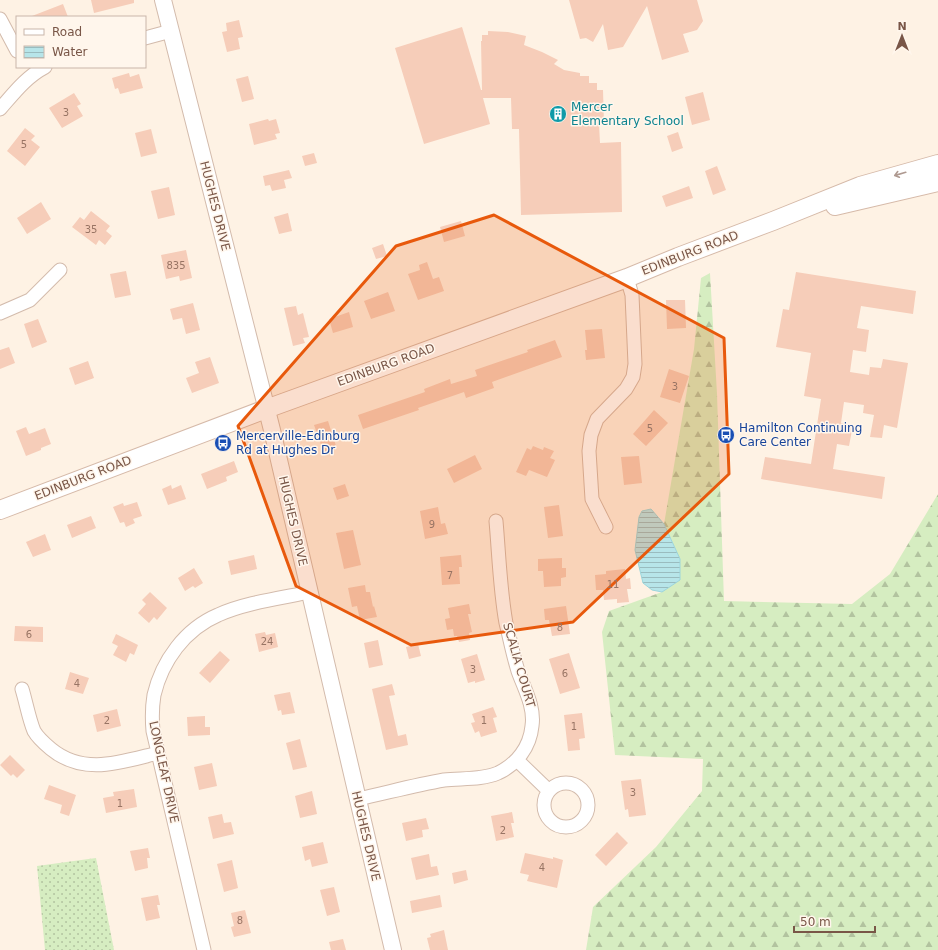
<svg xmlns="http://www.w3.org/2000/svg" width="938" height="950" viewBox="0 0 938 950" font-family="'DejaVu Sans',sans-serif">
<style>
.grass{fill:url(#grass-dots)}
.forest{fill:url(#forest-firs)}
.water{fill:url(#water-rules);stroke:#9cd6dc}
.building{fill:#f6cdb9}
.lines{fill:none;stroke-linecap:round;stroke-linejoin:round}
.minor-casing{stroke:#d3bbac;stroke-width:15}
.tertiary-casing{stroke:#d3bbac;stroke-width:18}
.secondary-casing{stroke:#d6baa9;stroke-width:20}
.minor{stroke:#fff;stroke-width:13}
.tertiary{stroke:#fff;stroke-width:16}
.secondary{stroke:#fff;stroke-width:18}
.oneway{stroke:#af9a91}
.marked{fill:#e8590c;fill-opacity:0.2;stroke:#e8590c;stroke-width:3;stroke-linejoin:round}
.labels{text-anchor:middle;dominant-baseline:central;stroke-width:3;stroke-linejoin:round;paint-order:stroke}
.number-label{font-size:10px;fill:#987464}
.culture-label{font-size:12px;fill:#0d838f;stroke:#fff6ec;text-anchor:start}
.street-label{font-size:12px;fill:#795647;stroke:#fff6ec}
.transit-label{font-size:12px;fill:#164399;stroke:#fff6ec;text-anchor:start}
</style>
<defs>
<pattern id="grass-dots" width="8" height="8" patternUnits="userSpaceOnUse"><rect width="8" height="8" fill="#d6edc1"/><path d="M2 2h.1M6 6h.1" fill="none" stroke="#b2c39f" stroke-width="1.8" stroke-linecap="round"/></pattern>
<pattern id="forest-firs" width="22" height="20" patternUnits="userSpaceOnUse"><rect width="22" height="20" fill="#d6edc1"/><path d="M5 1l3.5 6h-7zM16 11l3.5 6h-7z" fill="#b2c39f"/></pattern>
<pattern id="water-rules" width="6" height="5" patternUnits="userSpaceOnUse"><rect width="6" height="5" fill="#b7e5e9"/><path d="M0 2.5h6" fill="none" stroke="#9abcbf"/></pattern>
</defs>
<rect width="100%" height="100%" fill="#fef2e4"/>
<path class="grass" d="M96,858L114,950H45L37,866Z"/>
<path class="forest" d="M710,273L717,394L724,601L852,604L890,574L938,494V950H586L593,907L656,847L702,791L703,759L615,755L602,632L609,611L662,592L680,559L664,524L694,349L701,278Z"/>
<path class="water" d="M651,509L664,524L680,559V580L662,592L652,590L643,583L635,550L639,517L642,511Z"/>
<path class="building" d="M91,0H134V3L94,13Z
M569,0H697L703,21L697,30L683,34L689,52L662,60L647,6L623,47L608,50L603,24L593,42L586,38L580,39Z
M63,4L68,17H32V16Z
M239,20L243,37L238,38L240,49L227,52L222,32L227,31L226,23Z
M462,27L481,90H482L481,41H482V35H488V31L508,32L526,36L524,45L542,52L558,60L554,64L564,70L580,73V76H589V83H597V90H603L604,124H599L600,143L621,142L622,212L521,215L519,129H512L511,98H483L490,124L424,144L395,48Z
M129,73L130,77L139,74L143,88L120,94L118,88L115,89L112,78Z
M248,76L254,99L242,102L236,79Z
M703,92L710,120L692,125L685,97Z
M74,93L81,104L77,106L83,116L62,128L49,108Z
M268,119L269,121L276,119L280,133L275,134L277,139L254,145L249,124Z
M25,128L35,136L31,140L40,147L25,166L7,151Z
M151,129L157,153L141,157L135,133Z
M678,132L683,148L672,152L667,136Z
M314,153L317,163L305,166L302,156Z
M717,166L726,190L713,195L705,171Z
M289,170L292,178L284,180L286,188L272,191L270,185L265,186L263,176Z
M689,186L693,198L666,207L662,196Z
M169,187L175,215L158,219L151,191Z
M41,202L51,219L27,234L17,218Z
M91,211L110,226L106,231L112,236L105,245L99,240L96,245L72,227L80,217L84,220Z
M288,213L292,231L279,234L274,217Z
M461,221L465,236L444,242L440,227Z
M383,244L387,256L376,259L372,248Z
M186,250L192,278L180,281L179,276L166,279L161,255Z
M427,262L433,279L439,277L444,291L418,300L408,274L420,270L419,265Z
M126,271L131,295L115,298L110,274Z
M796,272L916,291L913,314L861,306L857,328L869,330L866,352L853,350L850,372L869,375L870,367L881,368L883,359L908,363L897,428L884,425L882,438L870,437L874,415L863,413L864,405L844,402L841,423L853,425L849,446L837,444L833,469L885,477L882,499L761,479L765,457L811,464L821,399L804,396L811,353L776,347L783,309L789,310Z
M388,292L395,311L371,319L364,301Z
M666,300H685L686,328L667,329Z
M193,303L200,330L186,334L182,318L173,320L170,309Z
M296,306L298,315L303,313L309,337L303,338L305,343L293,346L284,308Z
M349,312L353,327L333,333L329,319Z
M38,319L47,342L32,348L24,324Z
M602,329L605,358L586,360L585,350H587L585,330Z
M555,340L562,357L492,382L494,388L466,398L464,392L418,408L419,410L363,429L358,415L425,392L424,389L450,379L451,384L477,376L475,370L528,352L527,350Z
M9,347L15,363L0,369V350Z
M210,357L219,383L192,393L186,378L199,373L195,362Z
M88,361L94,378L75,385L69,368Z
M669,369L689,376L680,403L660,397Z
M654,410L668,423L646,446L633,434Z
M328,421L337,449L324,453L314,425Z
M26,427L29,434L45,428L51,444L41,448V450L26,456L16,431Z
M533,446L543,450L544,447L554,451L550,458L555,460L547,477L529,470L526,476L516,472L527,448L531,450Z
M475,455L482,469L454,483L447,469Z
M639,456L642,483L624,485L621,457Z
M234,461L238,472L226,477L227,481L207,489L201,474Z
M345,484L349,496L337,500L333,488Z
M171,485L172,489L181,485L186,499L168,505L162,489Z
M137,502L142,516L133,519L135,523L126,527L124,522L120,523L113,507L123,503L124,506Z
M559,505L563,536L548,538L544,507Z
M438,507L441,524L445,523L448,534L425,539L420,511Z
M91,516L96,528L72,538L67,525Z
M353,530L361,565L344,569L336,533Z
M45,534L51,550L33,557L26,542Z
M254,555L257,569L231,575L228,561Z
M461,555L462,567H459L460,584L442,585L440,557Z
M562,558V568H566V577L561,578V586L544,587L543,571H538V559Z
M194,568L203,583L195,588L193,586L185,591L178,578Z
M625,569L626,579L630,578L631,589H627L629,602L617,603V599L604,600L603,590H596L595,575L606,574V571Z
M365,585L366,592H370L373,607L374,606L377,617L360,620L357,606L352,607L348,588Z
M150,592L167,608L157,620L154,617L149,623L138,613L146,604L142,600Z
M469,604L471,614H468L472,632L469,633L470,640L459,642L457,636H454L453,629L447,630L445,619L450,618L448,608Z
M566,606L570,634L552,636L549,620H545L544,609Z
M15,626L43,627V642L14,641Z
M265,632L266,635L275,633L278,647L259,652L255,634Z
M116,634L138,645L134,655L130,653L126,662L113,655L118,646L112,643Z
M378,640L383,665L369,668L364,643Z
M418,644L421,656L409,659L406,647Z
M220,651L230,660L210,683L199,673Z
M569,653L580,688L560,694L549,659Z
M477,654L485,680L475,683V681L468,683L461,659Z
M70,672L89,678L83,694L65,689Z
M392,684L395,695L389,696L398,736L406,734L408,745L386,750L372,689Z
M290,692L295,713L282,715L281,710L278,711L274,695Z
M493,707L497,717L493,718L497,732L481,737L479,731L475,733L471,723L475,722L472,714Z
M117,709L121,726L97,732L93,715Z
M582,713L585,738L579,739L580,750L568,751L564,715Z
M205,716V727H210V735L188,736L187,717Z
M300,739L307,767L293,770L286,743Z
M10,755L25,770L17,778L13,774L11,776L0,765Z
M212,763L217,786L199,790L194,767Z
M641,779L646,815L629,817L628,809L625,810L621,781Z
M49,785L76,795L69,816L60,813L62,805L44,799Z
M134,789L137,807L106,813L103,798L114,796L113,792Z
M312,791L317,814L300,818L295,796Z
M512,812L514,823H511L514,837L496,841L491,816Z
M222,814L224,823L231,822L234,834L213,839L208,817Z
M426,818L429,829L422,830L423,837L406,841L402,823Z
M617,832L628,843L606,866L595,855Z
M323,842L328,863L312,867L310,859L305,861L302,847Z
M148,848L150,858H147L148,868L135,871L130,851Z
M525,853L553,859V857L563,860L557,888L527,881L529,875L520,873Z
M429,854L431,867L437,866L439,875L416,880L411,858Z
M232,860L238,888L224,892L217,864Z
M466,870L468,880L454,884L452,873Z
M334,887L340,912L327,916L320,890Z
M158,895L160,905H157L160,918L146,921L141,898Z
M440,895L442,907L412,913L410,901Z
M245,910L251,933L234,937L231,927L234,926L231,913Z
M444,930L448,950H430L427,938L431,937L430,934Z
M343,939L346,950H331L329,942Z"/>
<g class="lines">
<g class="minor-casing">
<path id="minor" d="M0,19L17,51
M145,38L171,31
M0,109C14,93 26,77 45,67
M0,313L30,300L60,270
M606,527L592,499L589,451L591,435L597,419L626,389L633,377L635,364L632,295L627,278
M22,689C26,702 29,719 34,731C38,738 45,744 51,749C84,776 121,762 158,753
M517,760L549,791
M544 805a22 22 0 1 1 44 0a22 22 0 1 1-44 0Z
M358,799C386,793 415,785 444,780C461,778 482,780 498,773C517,764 530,747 532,726C535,707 524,688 518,671C513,655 510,639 506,623C500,590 499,555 496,521
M204,950L153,731C152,719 152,707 154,695C162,661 185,629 218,615C244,603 281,598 310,592"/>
</g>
<g class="tertiary-casing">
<path id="tertiary" d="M163,0L272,430L393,950"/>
</g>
<g class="secondary-casing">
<path id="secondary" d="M835,206L938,182
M0,510L266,409L627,278L678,257L773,221L860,186L938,164"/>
</g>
<use href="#minor" class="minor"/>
<use href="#tertiary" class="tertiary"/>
<use href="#secondary" class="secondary"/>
</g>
<defs><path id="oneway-shaft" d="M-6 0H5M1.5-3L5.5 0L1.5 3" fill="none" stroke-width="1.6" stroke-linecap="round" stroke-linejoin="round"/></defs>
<use class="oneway" href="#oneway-shaft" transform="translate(900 174) rotate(164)"/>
<path class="marked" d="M494,215L724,338L729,474L573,622L411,645L296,586L238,426L396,246Z"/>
<defs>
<g id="building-disc" transform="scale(0.9)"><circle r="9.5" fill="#0f9aa8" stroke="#fff6ec"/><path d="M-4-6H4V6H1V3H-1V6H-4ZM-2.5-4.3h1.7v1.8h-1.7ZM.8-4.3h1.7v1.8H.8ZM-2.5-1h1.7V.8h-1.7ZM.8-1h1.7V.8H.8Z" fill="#fff"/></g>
<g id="bus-disc" transform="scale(0.9)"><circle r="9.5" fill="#1a4fb4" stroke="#fff6ec"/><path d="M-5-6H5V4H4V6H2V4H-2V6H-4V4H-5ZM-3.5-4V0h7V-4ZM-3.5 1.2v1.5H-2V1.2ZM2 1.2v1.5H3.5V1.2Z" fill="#fff"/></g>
</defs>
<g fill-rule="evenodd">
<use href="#building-disc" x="558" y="114"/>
<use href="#bus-disc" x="726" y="435"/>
<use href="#bus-disc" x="223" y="443"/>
</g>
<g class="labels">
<g class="number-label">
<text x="66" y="112">3</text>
<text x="24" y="144">5</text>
<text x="91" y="229">35</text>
<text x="176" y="265">835</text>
<text x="675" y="386">3</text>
<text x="650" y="428">5</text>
<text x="432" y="524">9</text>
<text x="450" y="575">7</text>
<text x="613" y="584">11</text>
<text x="560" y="627">8</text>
<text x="29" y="634">6</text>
<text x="267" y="641">24</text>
<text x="473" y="669">3</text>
<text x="565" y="673">6</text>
<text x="77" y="683">4</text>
<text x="107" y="720">2</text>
<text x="484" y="720">1</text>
<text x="574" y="726">1</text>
<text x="633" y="792">3</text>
<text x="120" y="803">1</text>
<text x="503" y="830">2</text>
<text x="542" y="867">4</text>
<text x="240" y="920">8</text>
</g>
<g class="culture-label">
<text x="571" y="107">Mercer<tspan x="571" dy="14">Elementary School</tspan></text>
</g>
<g class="street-label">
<text transform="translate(215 206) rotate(76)">HUGHES DRIVE</text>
<text transform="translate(690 253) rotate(-21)">EDINBURG ROAD</text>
<text transform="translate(386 365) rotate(-20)">EDINBURG ROAD</text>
<text transform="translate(83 478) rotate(-21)">EDINBURG ROAD</text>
<text transform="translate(293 521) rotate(77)">HUGHES DRIVE</text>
<text transform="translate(519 665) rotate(74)">SCALIA COURT</text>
<text transform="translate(164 772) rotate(78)">LONGLEAF DRIVE</text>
<text transform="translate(366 836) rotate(77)">HUGHES DRIVE</text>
</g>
<g class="transit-label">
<text x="739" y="428">Hamilton Continuing<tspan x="739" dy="14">Care Center</tspan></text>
<text x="236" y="436">Mercerville-Edinburg<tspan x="236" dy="14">Rd at Hughes Dr</tspan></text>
</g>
</g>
<rect x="16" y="16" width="130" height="52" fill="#fff6ec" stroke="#c9b6aa"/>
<rect x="24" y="29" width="20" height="6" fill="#ffffff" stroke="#c9b6aa"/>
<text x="52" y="36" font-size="12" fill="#795647">Road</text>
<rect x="24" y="46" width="20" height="12" fill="url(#water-rules)" stroke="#c9b6aa"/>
<text x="52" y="56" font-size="12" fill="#795647">Water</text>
<g transform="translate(902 36)" stroke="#fff6ec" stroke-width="3" paint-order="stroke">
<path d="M0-3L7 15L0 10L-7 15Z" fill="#795647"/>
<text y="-6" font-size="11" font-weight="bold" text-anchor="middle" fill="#795647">N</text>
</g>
<path d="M794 926v6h81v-6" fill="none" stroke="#795647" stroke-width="2"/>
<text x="800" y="926" font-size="12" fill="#795647" stroke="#fff6ec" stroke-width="3" paint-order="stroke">50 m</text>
</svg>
